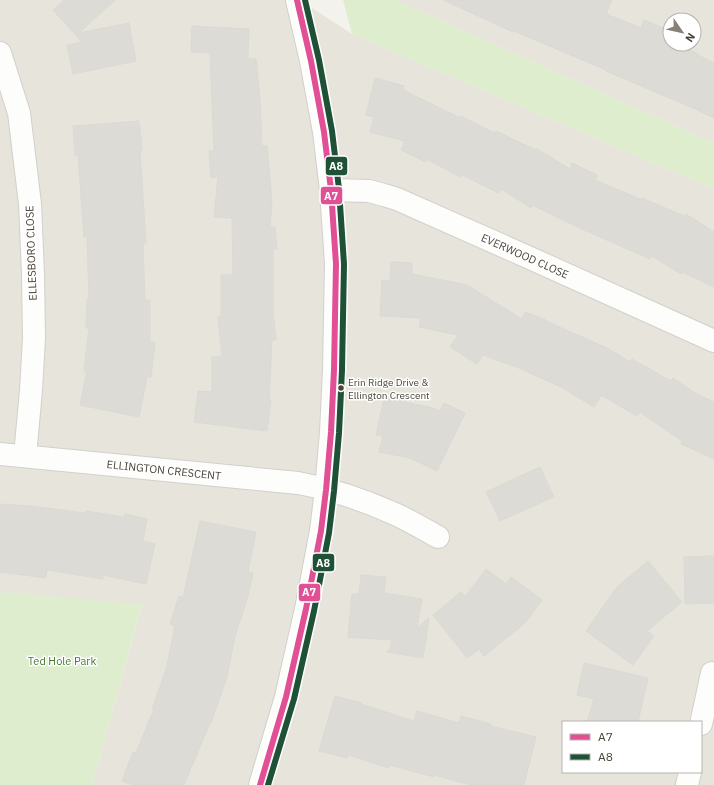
<svg xmlns="http://www.w3.org/2000/svg" width="714" height="785" viewBox="0 0 714 785" font-family="'IBM Plex Sans',sans-serif">
<style>
.residential{fill:#e7e4db;fill-rule:evenodd}
.green{fill:#deedce}
.building{fill:#dddbd5;stroke:#dbd9d3}
.lines{fill:none;stroke-linecap:round;stroke-linejoin:round}
.minor-casing{stroke:#d1d0cb;stroke-width:24}
.tertiary-casing{stroke:#d1d0cb;stroke-width:24}
.minor{stroke:#fdfdfc;stroke-width:22}
.tertiary{stroke:#fdfdfc;stroke-width:22}
.bus-1-casing{stroke:#fff;stroke-width:9}
.bus-2-casing{stroke:#fff;stroke-width:9}
.bus-1{stroke:#e15095;stroke-width:6}
.bus-2{stroke:#1f5136;stroke-width:6}
.bus-dot{fill:#4a4438;stroke:#fff;stroke-width:1.5}
.labels{text-anchor:middle;dominant-baseline:central;stroke-width:3;stroke-linejoin:round;paint-order:stroke}
.bus-label{font-size:10px;fill:#4a4438;stroke:#fff;text-anchor:start}
.street-label{font-size:11px;fill:#4a4438;stroke:#fff}
.park-label{font-size:11px;fill:#437d2a;stroke:#fff}
.line-badge{stroke:#fff;stroke-width:1.5}
.badge-label{font-size:11px;text-anchor:middle;font-weight:bold;fill:#fff}
</style>
<rect width="100%" height="100%" fill="#f3f2ed"/>
<path class="residential" d="M0,0H300L352,34L714,189V785H92L142,605L0,592ZM563,722H701V772H563Z
M395,0H714V143ZM670,20H694V44H670Z"/>
<path class="green" d="M343,0H395L714,143V189L352,34Z
M0,592L142,604L92,785H0Z"/>
<path class="building" d="M64,0H115L79,33L129,23L136,61L73,74L67,45L82,42L53,10Z
M443,0H612L606,14L641,28L644,20L670,31V44H676L699,54L698,55L714,63V118L693,108L606,71V70L514,31L513,32Z
M192,26L249,29L248,59H256L260,99L262,146H267L272,201L270,227H275L277,249H273V313L276,340H272L269,400H271L267,431L194,422L198,391L212,392V357H222L218,317H221V275H233L232,218L214,217L218,177L211,178L209,151H214L210,53L191,52Z
M375,78L404,86L403,90L460,118L461,116L494,133L496,131L536,150L537,149L570,169L572,163L597,175L595,180L642,200V198L684,216L686,214L714,232V287L682,272L681,274L652,256L650,259L584,230L532,205L531,208L501,189L499,193L462,175L461,177L426,159L425,162L401,150L405,141L370,132L374,117L366,115Z
M139,121L142,150L140,151L146,243H143L145,300H150V342H155L151,377H147L139,417L80,405L87,371H84L89,328H86L87,299H89L87,237H84L78,155L75,156L73,126Z
M391,262L412,263V274L467,285L522,319L525,312L546,320V321L607,348L630,362L632,359L671,381L673,378L695,393L714,402V459L681,444L682,441L640,412L637,416L601,395L594,407L561,387L519,368L483,355L477,364L450,347L458,335L419,327L421,318L380,316L382,280L390,281Z
M384,398L433,408L440,411L444,403L465,413L437,471L410,458L379,452L383,436L376,435Z
M540,467L554,497L500,521L486,492Z
M0,504L31,506L85,513L86,511L124,517L125,514L147,519L143,541L155,544L146,584L103,575V579L47,570L46,578L0,572Z
M200,521L256,532L248,572L253,573L247,600L235,636L227,677L211,723H210L184,785H133L122,781L133,752L136,753L154,709H152L166,670L175,626L170,624L179,596L183,598Z
M714,556V603L685,604L684,557Z
M648,561L682,602L647,631L654,636L633,665L586,631L617,587Z
M486,569L506,584L511,577L542,600L525,623L484,656L479,649L467,658L433,615L461,592L465,597Z
M361,575L386,577L384,593L422,599L417,628L429,618L423,658L387,652L390,649L392,640L348,637L352,594H359Z
M584,663L648,678L638,722H587L594,699L577,695Z
M335,696L362,703L361,704L414,721L417,711L459,723L461,716L491,724V726L536,737L524,785H471L434,775V777L390,765L389,768L348,755L347,758L319,751Z"/>
<g class="lines">
<g class="minor-casing">
<path id="minor" d="M0,53L19,113L30,204L33,274L34,338L31,390L25,456
M331,190L369,191L384,195L397,199L530,258L714,341
M0,454L298,483C331,489 364,500 395,514C410,521 424,529 438,537
M701,724L712,673
M687,785L690,772"/>
</g>
<g class="tertiary-casing">
<path id="tertiary" d="M260,785L286,697L306,609L321,531L326,490L331,432L334,370L336,264L331,190L324,132L311,61L297,0"/>
</g>
<use href="#minor" class="minor"/>
<use href="#tertiary" class="tertiary"/>
<g class="bus-1-casing">
<path id="bus-1" d="M260,785L286,697L306,609L321,531L326,490L331,432L334,370L336,264L331,190L324,132L311,61L297,0"/>
</g>
<g class="bus-2-casing">
<path id="bus-2" d="M268,785L294,699L314,611L329,533L334,491L339,433L342,370L344,264L339,189L332,131L319,60L305,0"/>
</g>
<use href="#bus-1" class="bus-1"/>
<use href="#bus-2" class="bus-2"/>
</g>
<circle class="bus-dot" cx="341" cy="388" r="3.5"/>
<g class="labels">
<g class="bus-label">
<text x="348" y="382">Erin Ridge Drive &amp;<tspan x="348" dy="13">Ellington Crescent</tspan></text>
</g>
<g class="street-label">
<text transform="translate(31 253) rotate(-92)">ELLESBORO CLOSE</text>
<text transform="translate(525 256) rotate(24)">EVERWOOD CLOSE</text>
<text transform="translate(164 470) rotate(6)">ELLINGTON CRESCENT</text>
</g>
<g class="park-label">
<text x="62" y="661">Ted Hole Park</text>
</g>
</g>
<g class="line-badge">
<rect x="325" y="156" width="23" height="20" rx="4" fill="#1f5136"/>
<rect x="320" y="186" width="23" height="19" rx="4" fill="#e15095"/>
<rect x="312" y="553" width="23" height="19" rx="4" fill="#1f5136"/>
<rect x="298" y="583" width="23" height="19" rx="4" fill="#e15095"/>
</g>
<g class="badge-label">
<text x="336" y="170">A8</text>
<text x="331" y="200">A7</text>
<text x="323" y="567">A8</text>
<text x="309" y="596">A7</text>
</g>
<rect x="562" y="721" width="140" height="52" fill="#ffffff" stroke="#b7b4af"/>
<rect x="570" y="734" width="20" height="6" fill="#e15095" stroke="#b7b4af"/>
<text x="598" y="741" font-size="12" fill="#4a4438">A7</text>
<rect x="570" y="754" width="20" height="6" fill="#1f5136" stroke="#b7b4af"/>
<text x="598" y="761" font-size="12" fill="#4a4438">A8</text>
<g transform="translate(682 32) rotate(124)"><circle r="19" fill="#ffffff" stroke="#b7b4af"/>
<path d="M0-3L7 15L0 10L-7 15Z" fill="#858177"/>
<text y="-6" font-size="11" font-weight="bold" text-anchor="middle" fill="#4a4438">N</text>
</g>
</svg>
